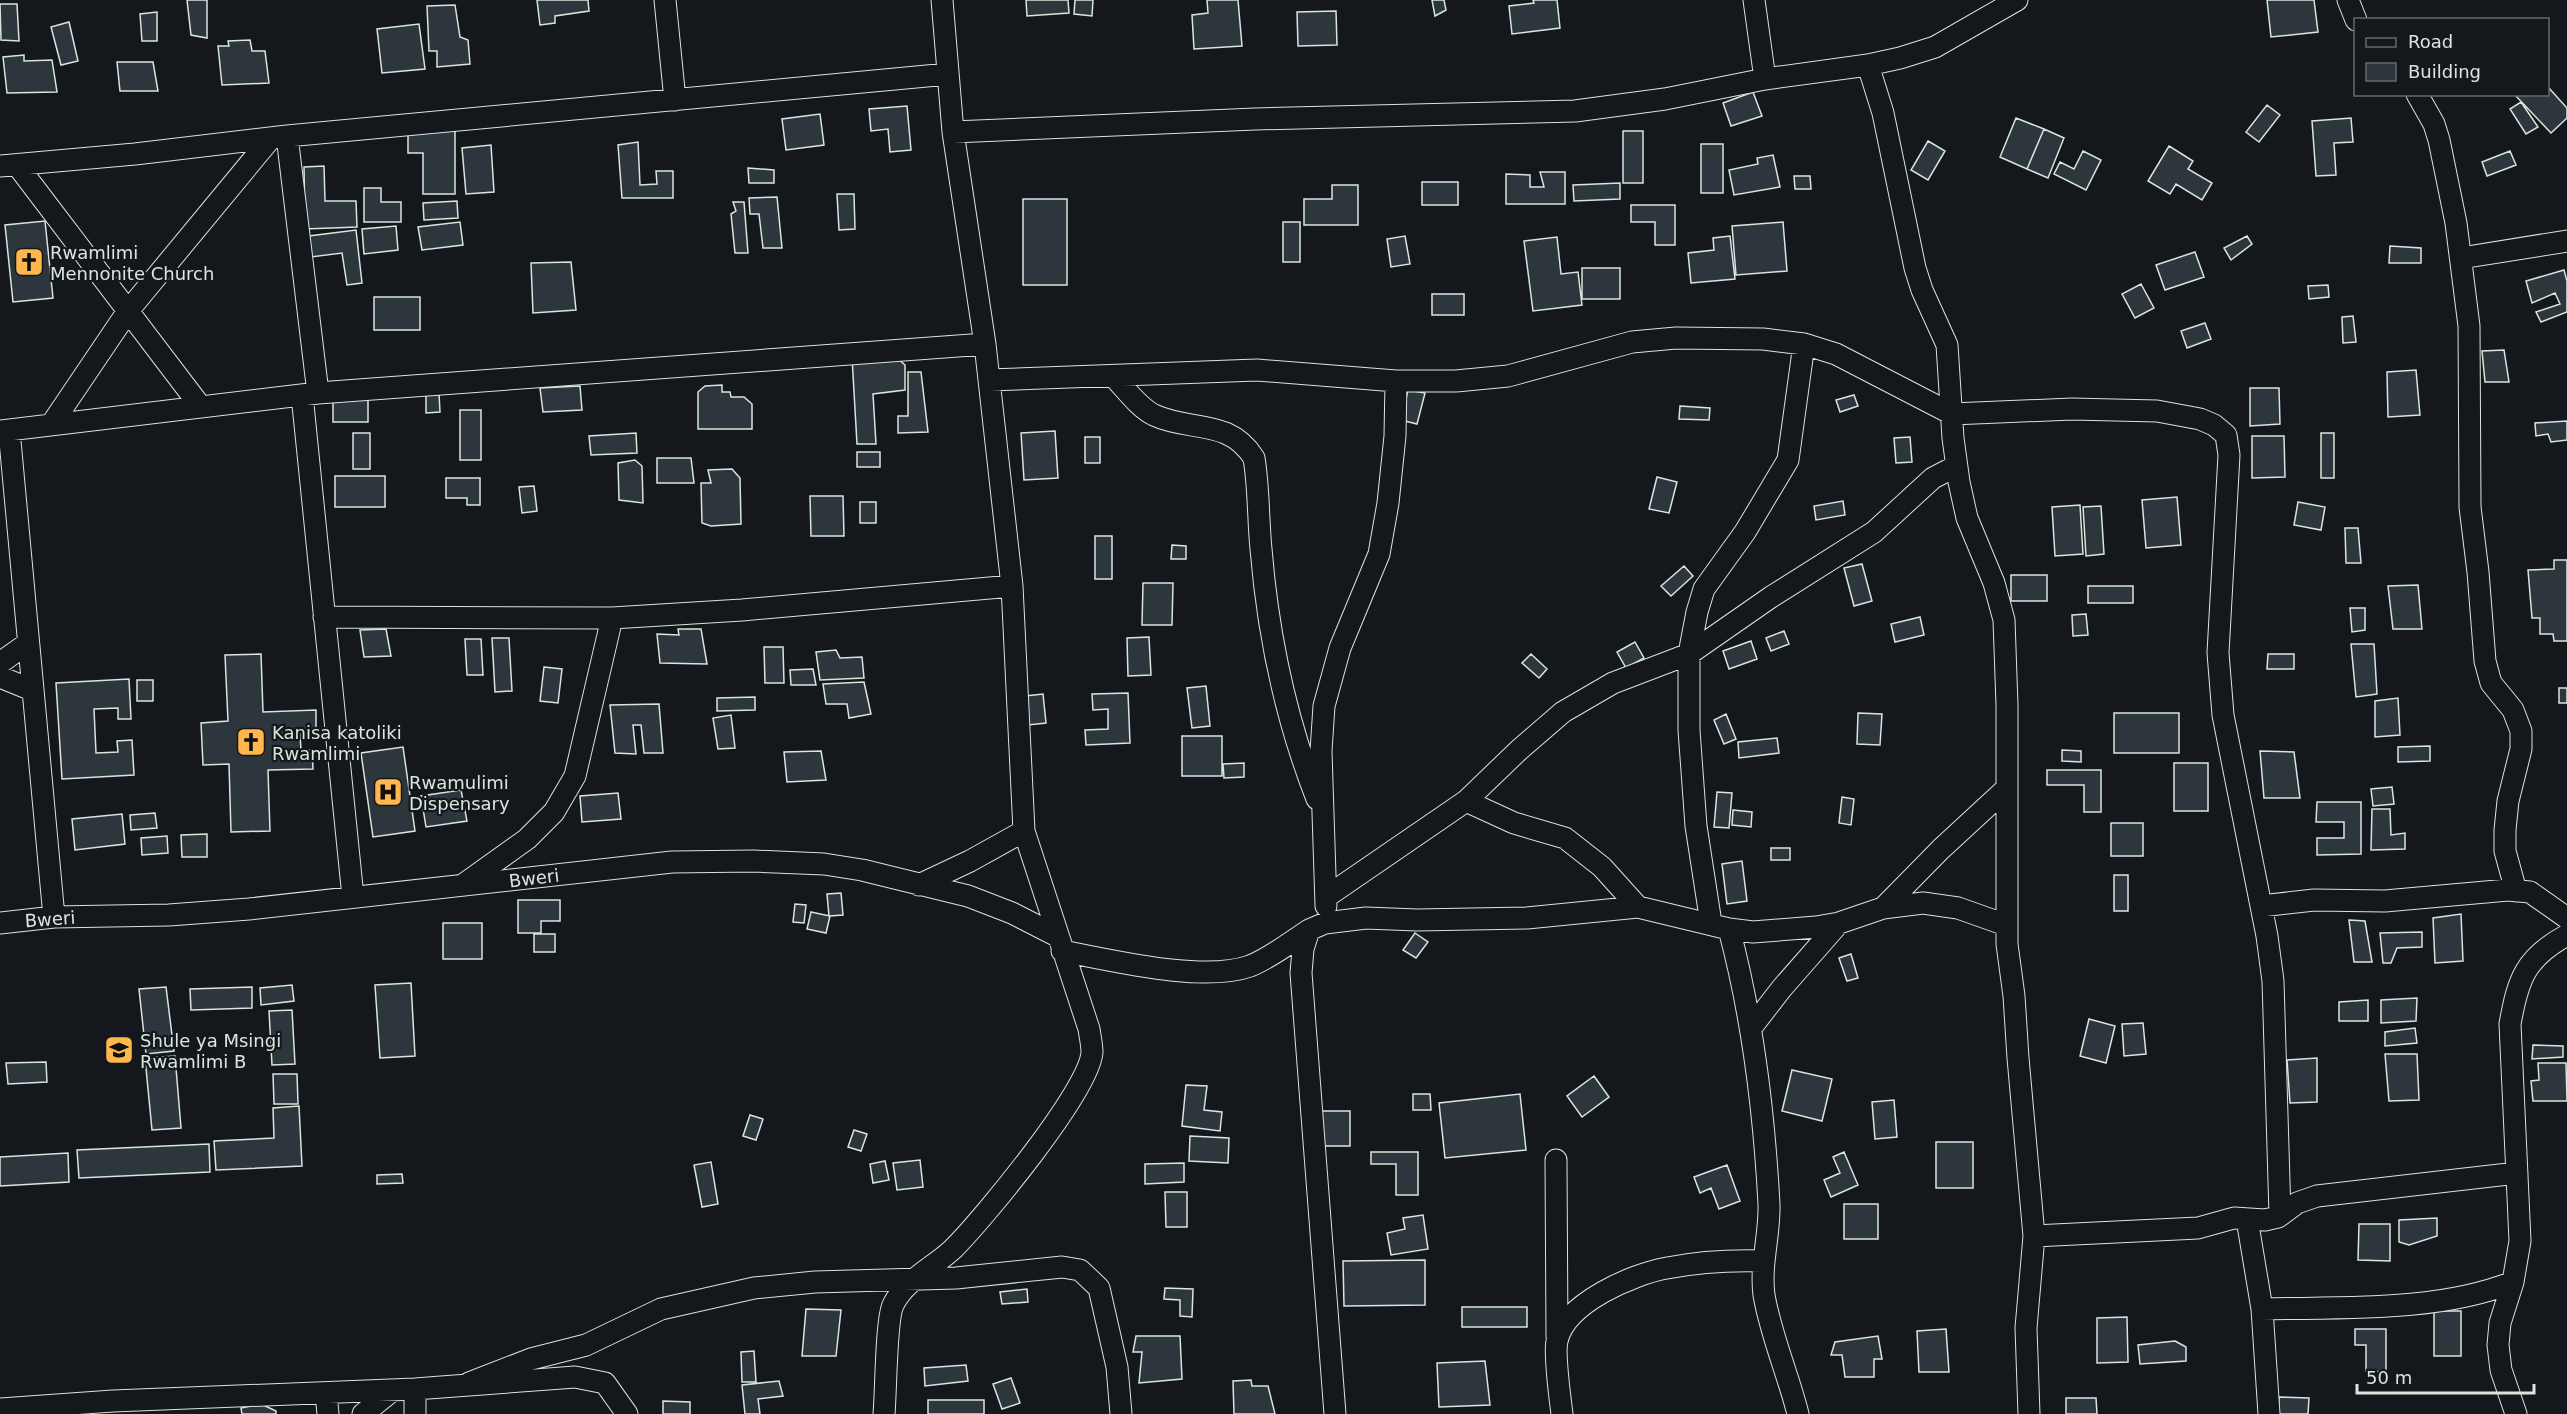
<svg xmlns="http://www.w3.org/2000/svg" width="2567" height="1414" viewBox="0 0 2567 1414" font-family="'DejaVu Sans',sans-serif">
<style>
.building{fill:#2c363c;stroke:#d8e6dc;stroke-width:1.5}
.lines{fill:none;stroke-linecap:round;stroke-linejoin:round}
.minor-casing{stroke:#d8e6dc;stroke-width:23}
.minor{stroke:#14181c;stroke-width:21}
.labels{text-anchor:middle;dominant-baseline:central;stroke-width:4.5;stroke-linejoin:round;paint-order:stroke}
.poi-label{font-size:18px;fill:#d8e6dc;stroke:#14181c;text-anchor:start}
.street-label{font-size:18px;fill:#d8e6dc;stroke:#14181c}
</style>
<rect width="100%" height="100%" fill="#14181c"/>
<path class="building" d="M187,0H207V38L191,35Z
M537,0H588L589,11L555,16V23L540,25Z
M1026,0H1068L1069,13L1027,16Z
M1075,0H1093L1092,16L1074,14Z
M1207,0H1238L1242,46L1194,49L1192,15L1208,13Z
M1432,0H1444L1446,10L1435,16Z
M1533,0H1557L1560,28L1512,34L1509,6L1534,3Z
M2267,0H2314L2318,32L2271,37Z
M0,4H17L19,41L1,40Z
M455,5L460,37L468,40L470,64L437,67V51H429L427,6Z
M1336,11L1337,45L1298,46L1297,12Z
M157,12V41H142L140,14Z
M69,22L78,61L61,65L51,27Z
M419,24L425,69L382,73L377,29Z
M250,40L252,51H265L269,83L222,85L218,46H229L228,41Z
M24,55V61L52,60L57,92L7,93L3,57Z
M117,62H153L158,91H120Z
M2548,87L2567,108V118L2551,133L2514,94H2548Z
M1753,92L1762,116L1731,126L1723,103Z
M2521,102L2538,127L2526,134L2510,109Z
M2267,105L2280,115L2259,142L2246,132Z
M907,106L911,150L890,152L888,129L871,131L869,109Z
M820,114L824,145L786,150L782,119Z
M408,118H455V194H423V153H408Z
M2016,118L2044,129L2027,169L2000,157Z
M2351,118L2353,142L2334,143L2336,175L2316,176L2312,121Z
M2044,129L2064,138L2048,178L2027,169Z
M1623,131H1643V183H1623Z
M1928,141L1945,151L1928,180L1911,170Z
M638,142L640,185L657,184L656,171H673V198H622L618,145Z
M1701,144H1723V193H1701Z
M491,145L494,192L466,194L462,148Z
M2169,146L2193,161L2188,169L2212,183L2202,200L2176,184L2170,194L2148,181Z
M2083,151L2101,160L2086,190L2054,174L2060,162L2074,169Z
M2510,151L2516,165L2487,176L2482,162Z
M1773,155L1780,187L1734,195L1729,170L1758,164L1757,158Z
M324,166L325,201H356L357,227L305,229L304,167Z
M748,168L774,170V183H749Z
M1540,172H1565V204H1506V174L1530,175V187H1544Z
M1794,176H1810L1811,189H1795Z
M1422,182H1458V205H1422Z
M1620,183V199L1574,201L1573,185Z
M1332,185H1358V225H1304V199H1332Z
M364,188H381V202H401V222H364Z
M837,194H854L855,229L839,230Z
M777,197L782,248H763L759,214H750L749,198Z
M1023,199H1067V285H1023Z
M457,201L458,218L424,220L423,203Z
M733,202H744L748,253H735L731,214L736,211Z
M1631,205H1675V245H1655V222H1631Z
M45,221L53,298L13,302L5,225Z
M460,222L463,245L422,250L418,227Z
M1283,222H1300V262H1283Z
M1783,222L1787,271L1736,275L1732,226Z
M396,226L398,250L364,254L362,229Z
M356,230L362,283L347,285L342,253L311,257L309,236Z
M1405,236L1410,264L1391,267L1387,239Z
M1730,236L1735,279L1691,283L1688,253L1714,250L1713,238Z
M2247,236L2252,244L2231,260L2224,248Z
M1557,237L1561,274L1578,272L1582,305L1533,311L1524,241Z
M2390,246L2421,248V263H2389Z
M2195,252L2204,277L2165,290L2156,265Z
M571,262L576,310L533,313L531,263Z
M1582,268H1620V299H1582Z
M2564,270L2567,281V312L2541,322L2536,312L2560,304L2555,293L2532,303L2526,281Z
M2141,284L2154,308L2135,318L2122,294Z
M2328,285L2329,297L2309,299L2308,286Z
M1432,294H1464V315H1432Z
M374,297H420V330H374Z
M2353,316L2356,342L2343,343L2342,317Z
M2205,323L2211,339L2187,348L2181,331Z
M2504,350L2509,382H2485L2482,351Z
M895,356L905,365V390L873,394L876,444H857L852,357Z
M2416,370L2420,415L2388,417L2387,372Z
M908,372H921L928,432L898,433V416H908Z
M722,385V392H730L731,397H744L752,404V429H698V392L705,386Z
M580,386L582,410L543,412L540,388Z
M2250,388H2279L2280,424L2250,426Z
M1408,390L1425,393L1417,424L1401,420Z
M333,393H368V422H333Z
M426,393H439L440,412L426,413Z
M1854,395L1858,406L1840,412L1836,400Z
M1680,406L1710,408L1709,420L1679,419Z
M460,410H481V460H460Z
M2567,421V440L2551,442L2548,434L2536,436L2535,423Z
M1055,431L1058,478L1024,480L1021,433Z
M353,433H370V469H353Z
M636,433L637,453L591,455L589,436Z
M2321,433H2334V478H2321Z
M2252,436H2284L2285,477L2252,478Z
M1085,437H1100V463H1085Z
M1910,437L1912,462L1896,463L1894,438Z
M857,452H880V467H857Z
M657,458H691L694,483H657Z
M635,460L642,466L643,503L619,500L618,463Z
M732,469L740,478L741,524L711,526L702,523L701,483H711L708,470Z
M335,476H385V507H335Z
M1657,477L1677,482L1669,513L1649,509Z
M446,478H480V505H467V498H446Z
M534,486L537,511L522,513L519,487Z
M810,496H843L844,536H811Z
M2177,497L2181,545L2146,548L2142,500Z
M1843,501L1845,515L1816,520L1814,506Z
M860,502H876V523H860Z
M2298,502L2325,507L2321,530L2294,525Z
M2080,505L2083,554L2055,556L2052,507Z
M2101,506L2104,554L2086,556L2083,507Z
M2345,528H2358L2361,563H2346Z
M1095,536H1112V579H1095Z
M1172,545L1186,546V559H1171Z
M2554,560H2567V641H2554L2553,634H2540V618H2532L2528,570L2554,569Z
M1862,564L1872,601L1854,606L1844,568Z
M1684,566L1693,576L1671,596L1661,586Z
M2011,575H2047V601H2011Z
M1143,583H1173L1172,625H1142Z
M2418,585L2422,629H2393L2388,586Z
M2088,586H2133V603H2088Z
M2350,608H2365V630L2352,632Z
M2086,614L2088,635L2073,636L2072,615Z
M1920,617L1924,635L1895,642L1891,624Z
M386,629L391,656L364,657L360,630Z
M678,629H701L707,664L660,663L657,634L679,635Z
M1784,631L1789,644L1771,651L1766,638Z
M1149,637L1151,675L1128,676L1127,638Z
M492,638H509L512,691L495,692Z
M465,639H481L483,675H467Z
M1751,641L1757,659L1729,669L1723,651Z
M1635,642L1644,658L1626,668L1617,652Z
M2351,644H2374L2377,694L2356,697Z
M764,647H783L784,683H765Z
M836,650L840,658L862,657L864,678L820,680L816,652Z
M261,654L263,712L316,710V733L300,734L301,750H312L313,769L268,770L270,831L231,832L229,764L203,765L201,723L228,721L225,655Z
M1531,654L1547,669L1539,678L1522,663Z
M2268,654H2294V669H2267Z
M544,667L562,669L558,703L540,701Z
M813,669L816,685H791L790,670Z
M129,679L131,719H118V708L94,709L96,753L118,752L117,741L132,740L134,775L62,779L56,683Z
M137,680H153V701H137Z
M864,682L871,714L849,718L847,704H826L823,684Z
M1206,686L1210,726L1192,728L1187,688Z
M2559,688H2567V703H2559Z
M1128,693L1130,743L1086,745L1085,730L1108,729V709L1093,710L1092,694Z
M1043,694L1046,723L1028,725L1025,696Z
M755,697V710L717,711V698Z
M2398,698L2400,735L2375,737V701Z
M659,704L663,753H644L641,725H633L636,754L615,753L610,705Z
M1858,713L1882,714L1880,745L1857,744Z
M2114,713H2179V753H2114Z
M1726,714L1736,739L1724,744L1714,720Z
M731,715L735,748L718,749L713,718Z
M1182,736H1222V776H1182Z
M1777,738L1779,753L1739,758L1738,742Z
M2430,746V761L2398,762V747Z
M403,747L415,831L373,837L361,753Z
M2062,750L2081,751V762L2062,761Z
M821,751L826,780L787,782L784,752Z
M2260,751L2294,752L2300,798H2264Z
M1244,763V777L1224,778L1223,764Z
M2174,763H2208V811H2174Z
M2047,770H2101V812H2084V785H2047Z
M2392,787L2394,804L2373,806L2371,789Z
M461,790L467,821L426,827L421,796Z
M1717,792L1732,793L1729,828L1714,827Z
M618,793L621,819L582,822L580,796Z
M1842,797L1854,799L1851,825L1839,823Z
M2317,802H2361V854L2317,855V838H2344V822H2316Z
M2372,809H2390L2391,835L2405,833V849L2371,850Z
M1733,810L1752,812L1751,827L1732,825Z
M155,813L157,828L131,830L130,815Z
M122,814L125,844L75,850L72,819Z
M2111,823H2143V856H2111Z
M207,834V857H182L181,835Z
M167,836L168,853L142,855L141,838Z
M1771,848H1790V860H1771Z
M1742,861L1747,901L1727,904L1722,864Z
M2114,875H2128V911H2114Z
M841,893L843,915L829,916L827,894Z
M518,900H560V921H541V933H518Z
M795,904L806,905L804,923L793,922Z
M811,912L830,916L826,933L807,929Z
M2461,914L2463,961L2435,963L2433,918Z
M2349,920L2365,921L2372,962H2354Z
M443,923H482V959H443Z
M2422,932V947L2397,948L2391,963H2383L2380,933Z
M1415,933L1428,942L1416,958L1403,950Z
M534,934H555V952H534Z
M1851,954L1858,978L1847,981L1839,958Z
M411,983L415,1056L380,1058L375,985Z
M292,985L294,1001L261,1005L260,988Z
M166,987L174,1051L146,1054L139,989Z
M252,987V1008L191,1010L190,989Z
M2417,998L2416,1021L2381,1023V1000Z
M2368,1000V1021H2339V1002Z
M292,1010L295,1064L272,1065L269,1011Z
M2089,1019L2115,1026L2106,1063L2080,1056Z
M2143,1023L2146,1054L2124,1056L2122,1024Z
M2415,1028L2417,1043L2385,1046V1032Z
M2533,1045L2563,1046V1057L2532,1059Z
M2385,1054H2417L2419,1100L2389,1101Z
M175,1056L181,1128L152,1130L145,1058Z
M2317,1058V1102L2290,1103L2287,1060Z
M46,1062L47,1082L8,1084L6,1063Z
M2538,1063H2566L2567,1101H2533L2531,1081L2539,1080Z
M1792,1070L1832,1079L1822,1121L1782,1111Z
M273,1074H297L298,1104H274Z
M1594,1076L1609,1097L1582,1117L1567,1096Z
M1186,1085L1207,1086L1204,1110L1222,1112L1220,1131L1182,1126Z
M1413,1094H1430L1431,1110H1413Z
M1520,1094L1526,1150L1445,1158L1439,1103Z
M1894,1100L1897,1137L1875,1139L1872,1102Z
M299,1106L302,1166L216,1170L214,1141L274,1138L273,1108Z
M1322,1111H1350V1146H1322Z
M750,1115L763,1119L756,1140L743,1136Z
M854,1130L867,1134L861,1151L848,1147Z
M1190,1136L1229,1138L1228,1163L1189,1161Z
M1936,1142H1973V1188H1936Z
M209,1144L210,1172L79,1178L77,1150Z
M1371,1152H1418V1195H1396V1164H1371Z
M1844,1152L1858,1185L1831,1197L1824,1180L1840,1173L1833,1157Z
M68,1153L69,1182L0,1186V1157Z
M920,1160L923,1187L897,1190L893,1163Z
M885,1161L889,1180L873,1183L870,1164Z
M711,1162L718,1204L702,1207L694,1165Z
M1184,1163V1182L1145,1184V1164Z
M1727,1165L1740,1201L1719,1209L1711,1188L1700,1193L1694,1177Z
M402,1174L403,1183L377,1184V1175Z
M1165,1192H1187V1227H1166Z
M1844,1204H1878V1239H1844Z
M1423,1215L1428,1249L1391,1255L1387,1233L1405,1229L1403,1218Z
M2437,1218V1236L2409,1245L2399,1242V1220Z
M2359,1224H2390V1261L2358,1260Z
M1425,1260V1305L1344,1306L1343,1261Z
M1165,1288L1193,1289L1192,1317L1180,1316V1300L1164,1299Z
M1027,1289L1028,1302L1002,1304L1000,1292Z
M1462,1307H1527V1327H1462Z
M806,1309L841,1310L836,1356H802Z
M2434,1311H2461V1356H2434Z
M2127,1317L2128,1362L2097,1363V1318Z
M1946,1329L1949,1372H1919L1917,1331Z
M2355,1329H2386V1372L2366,1371V1345H2355Z
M1136,1336H1180L1182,1379L1139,1383L1142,1352H1133Z
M1878,1336L1882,1359H1874V1377H1845L1842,1355H1831L1835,1342Z
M2175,1341L2186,1347V1361L2140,1364L2138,1345Z
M754,1351L756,1382H742L741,1352Z
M1485,1361L1490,1405L1439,1407L1437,1363Z
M966,1365L968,1381L925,1386L924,1368Z
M1011,1378L1020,1403L1002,1409L993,1384Z
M1251,1380L1252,1386H1268L1275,1414H1234L1233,1381Z
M779,1381L783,1396L758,1399L760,1414H745L742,1385Z
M2279,1397L2309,1398L2308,1414H2278Z
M2066,1398H2096L2097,1414H2066Z
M928,1400H984V1414H928Z
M663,1401L690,1402V1414H663Z
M261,1404L276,1411V1414H242L241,1408Z"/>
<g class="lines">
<g class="minor-casing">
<path id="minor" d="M665,0L675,100
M1754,0L1765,79
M2348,0L2356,20
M1868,65L1883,113L1915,268L1922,290L1947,345L1953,438L1959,482L1967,518L1994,583L2004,620L2007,705V944L2014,996L2018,1058L2034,1236L2026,1328L2029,1414
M2417,94L2434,124L2439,140L2456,223L2469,326L2470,507L2478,572L2485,661L2491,683L2513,710L2521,731V749L2508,801L2505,830V851L2516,891
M953,132L1255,119L1575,111L1665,99L1765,79L1868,65L1900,58L1935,47L2017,0
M287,136L318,393
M17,165L201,407
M0,166L135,154L287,136L948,74
M2461,258L2567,241
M1113,376C1125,388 1138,407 1154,415C1190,432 1229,418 1254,458C1259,488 1258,519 1261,549C1268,634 1286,720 1317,799
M989,380L1257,370L1396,381H1456L1508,376L1632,342L1676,338L1763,339L1804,344L1836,354L1952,414L2072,409L2157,411L2200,419L2214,425L2226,435L2229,455L2218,653L2223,715L2267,936L2273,981L2280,1215
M302,395L353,897
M51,425L128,311L271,138
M9,430L54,917
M0,431L318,393L985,344
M324,617L612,618L742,610L1012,586
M0,663L28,643
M0,677L32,690
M1466,801L1514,823L1565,838L1602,867L1638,907
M464,884L527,839L554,812L575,776L612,618
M919,885L970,861L1024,831
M1326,897L1466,801L1519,750L1563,712L1613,683L1689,654L1771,597L1874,532L1933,478L1956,466
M1326,906L1321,751L1324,706L1340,648L1379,554L1388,503L1395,436L1396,381
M2261,906L2314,900L2385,901L2508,890L2530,892L2567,918
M1883,908L1941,849L2006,789
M0,923L54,917L169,915L249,909L672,862L753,861L824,864L862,870L968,896L1012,913L1057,936
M1711,923L1696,826L1689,730V654L1697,612L1704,589L1745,532L1788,460L1804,344
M1729,929C1753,1019 1764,1111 1769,1204C1770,1235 1760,1264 1764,1295C1771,1336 1788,1374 1798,1414
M1062,951C1112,960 1202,983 1250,966C1270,958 1291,942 1309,930
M1751,1028L1782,988L1839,923
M1556,1160L1557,1337
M2247,1219L2262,1309L2269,1414
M2034,1236L2198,1228L2234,1218L2265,1220L2278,1217L2297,1203L2317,1196L2517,1173
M2262,1309C2342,1307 2438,1312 2513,1282
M469,1383L531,1359L586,1345L661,1309L754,1288L815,1282L956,1278L1062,1267L1080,1270L1099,1288L1117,1367L1121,1414
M415,1389V1414
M326,1393L328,1414
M0,1409L113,1401L415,1389L575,1377L605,1383L627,1414
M363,1414L393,1390
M884,1414C886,1392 886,1320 893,1305C905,1280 934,1267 953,1249C983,1219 1090,1090 1092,1052C1092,1045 1090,1036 1089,1029L1024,831L1012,586L985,344L953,132L942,0
M1335,1414L1301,973L1303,949L1309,930L1325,923L1366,918L1417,920L1527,918L1638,907L1729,929L1753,932L1816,927L1839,923L1883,908L1923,903L1958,908L2006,925
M1562,1414C1560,1398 1554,1354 1557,1341C1565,1303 1633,1274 1667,1268C1698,1262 1731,1260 1763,1261
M2516,1414L2501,1370L2498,1345L2500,1323L2513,1282L2520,1241L2510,1024C2518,979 2525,958 2567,935"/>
</g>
<use href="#minor" class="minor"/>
</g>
<defs>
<g id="church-square" transform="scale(1.5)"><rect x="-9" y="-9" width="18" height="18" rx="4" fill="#ffb74d" stroke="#14181c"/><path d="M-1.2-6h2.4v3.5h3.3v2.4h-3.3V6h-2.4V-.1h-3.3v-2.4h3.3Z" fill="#111"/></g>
<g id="hospital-square" transform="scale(1.5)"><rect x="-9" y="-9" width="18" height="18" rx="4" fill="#ffb74d" stroke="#14181c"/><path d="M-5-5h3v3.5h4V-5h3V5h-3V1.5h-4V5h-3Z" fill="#111"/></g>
<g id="school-square" transform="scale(1.5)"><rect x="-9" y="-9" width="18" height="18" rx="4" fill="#ffb74d" stroke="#14181c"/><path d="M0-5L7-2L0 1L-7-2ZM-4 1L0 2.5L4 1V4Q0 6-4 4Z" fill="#111"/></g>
</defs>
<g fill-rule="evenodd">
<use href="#church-square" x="29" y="262"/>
<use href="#church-square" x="251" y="742"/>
<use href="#hospital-square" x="388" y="792"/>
<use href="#school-square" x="119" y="1050"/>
</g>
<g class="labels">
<g class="poi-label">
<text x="50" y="252">Rwamlimi<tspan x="50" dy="21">Mennonite Church</tspan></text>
<text x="272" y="732">Kanisa katoliki<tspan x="272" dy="21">Rwamlimi</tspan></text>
<text x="409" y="782">Rwamulimi<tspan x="409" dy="21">Dispensary</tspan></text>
<text x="140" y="1040">Shule ya Msingi<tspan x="140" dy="21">Rwamlimi B</tspan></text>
</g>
<g class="street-label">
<text transform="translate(534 878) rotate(-7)">Bweri</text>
<text transform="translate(50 919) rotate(-4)">Bweri</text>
</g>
</g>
<rect x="2354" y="18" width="195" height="78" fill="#14181c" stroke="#626a69" stroke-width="1.5"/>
<rect x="2366" y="38" width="30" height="9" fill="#14181c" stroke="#626a69" stroke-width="1.5"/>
<text x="2408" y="48" font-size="18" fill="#d8e6dc">Road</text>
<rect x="2366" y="63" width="30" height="18" fill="#2c363c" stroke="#626a69" stroke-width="1.5"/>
<text x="2408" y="78" font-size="18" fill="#d8e6dc">Building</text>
<path d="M2357 1384v9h177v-9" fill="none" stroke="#d8e6dc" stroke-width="3"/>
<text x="2366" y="1384" font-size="18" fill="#d8e6dc" stroke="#14181c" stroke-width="4.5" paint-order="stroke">50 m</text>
</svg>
